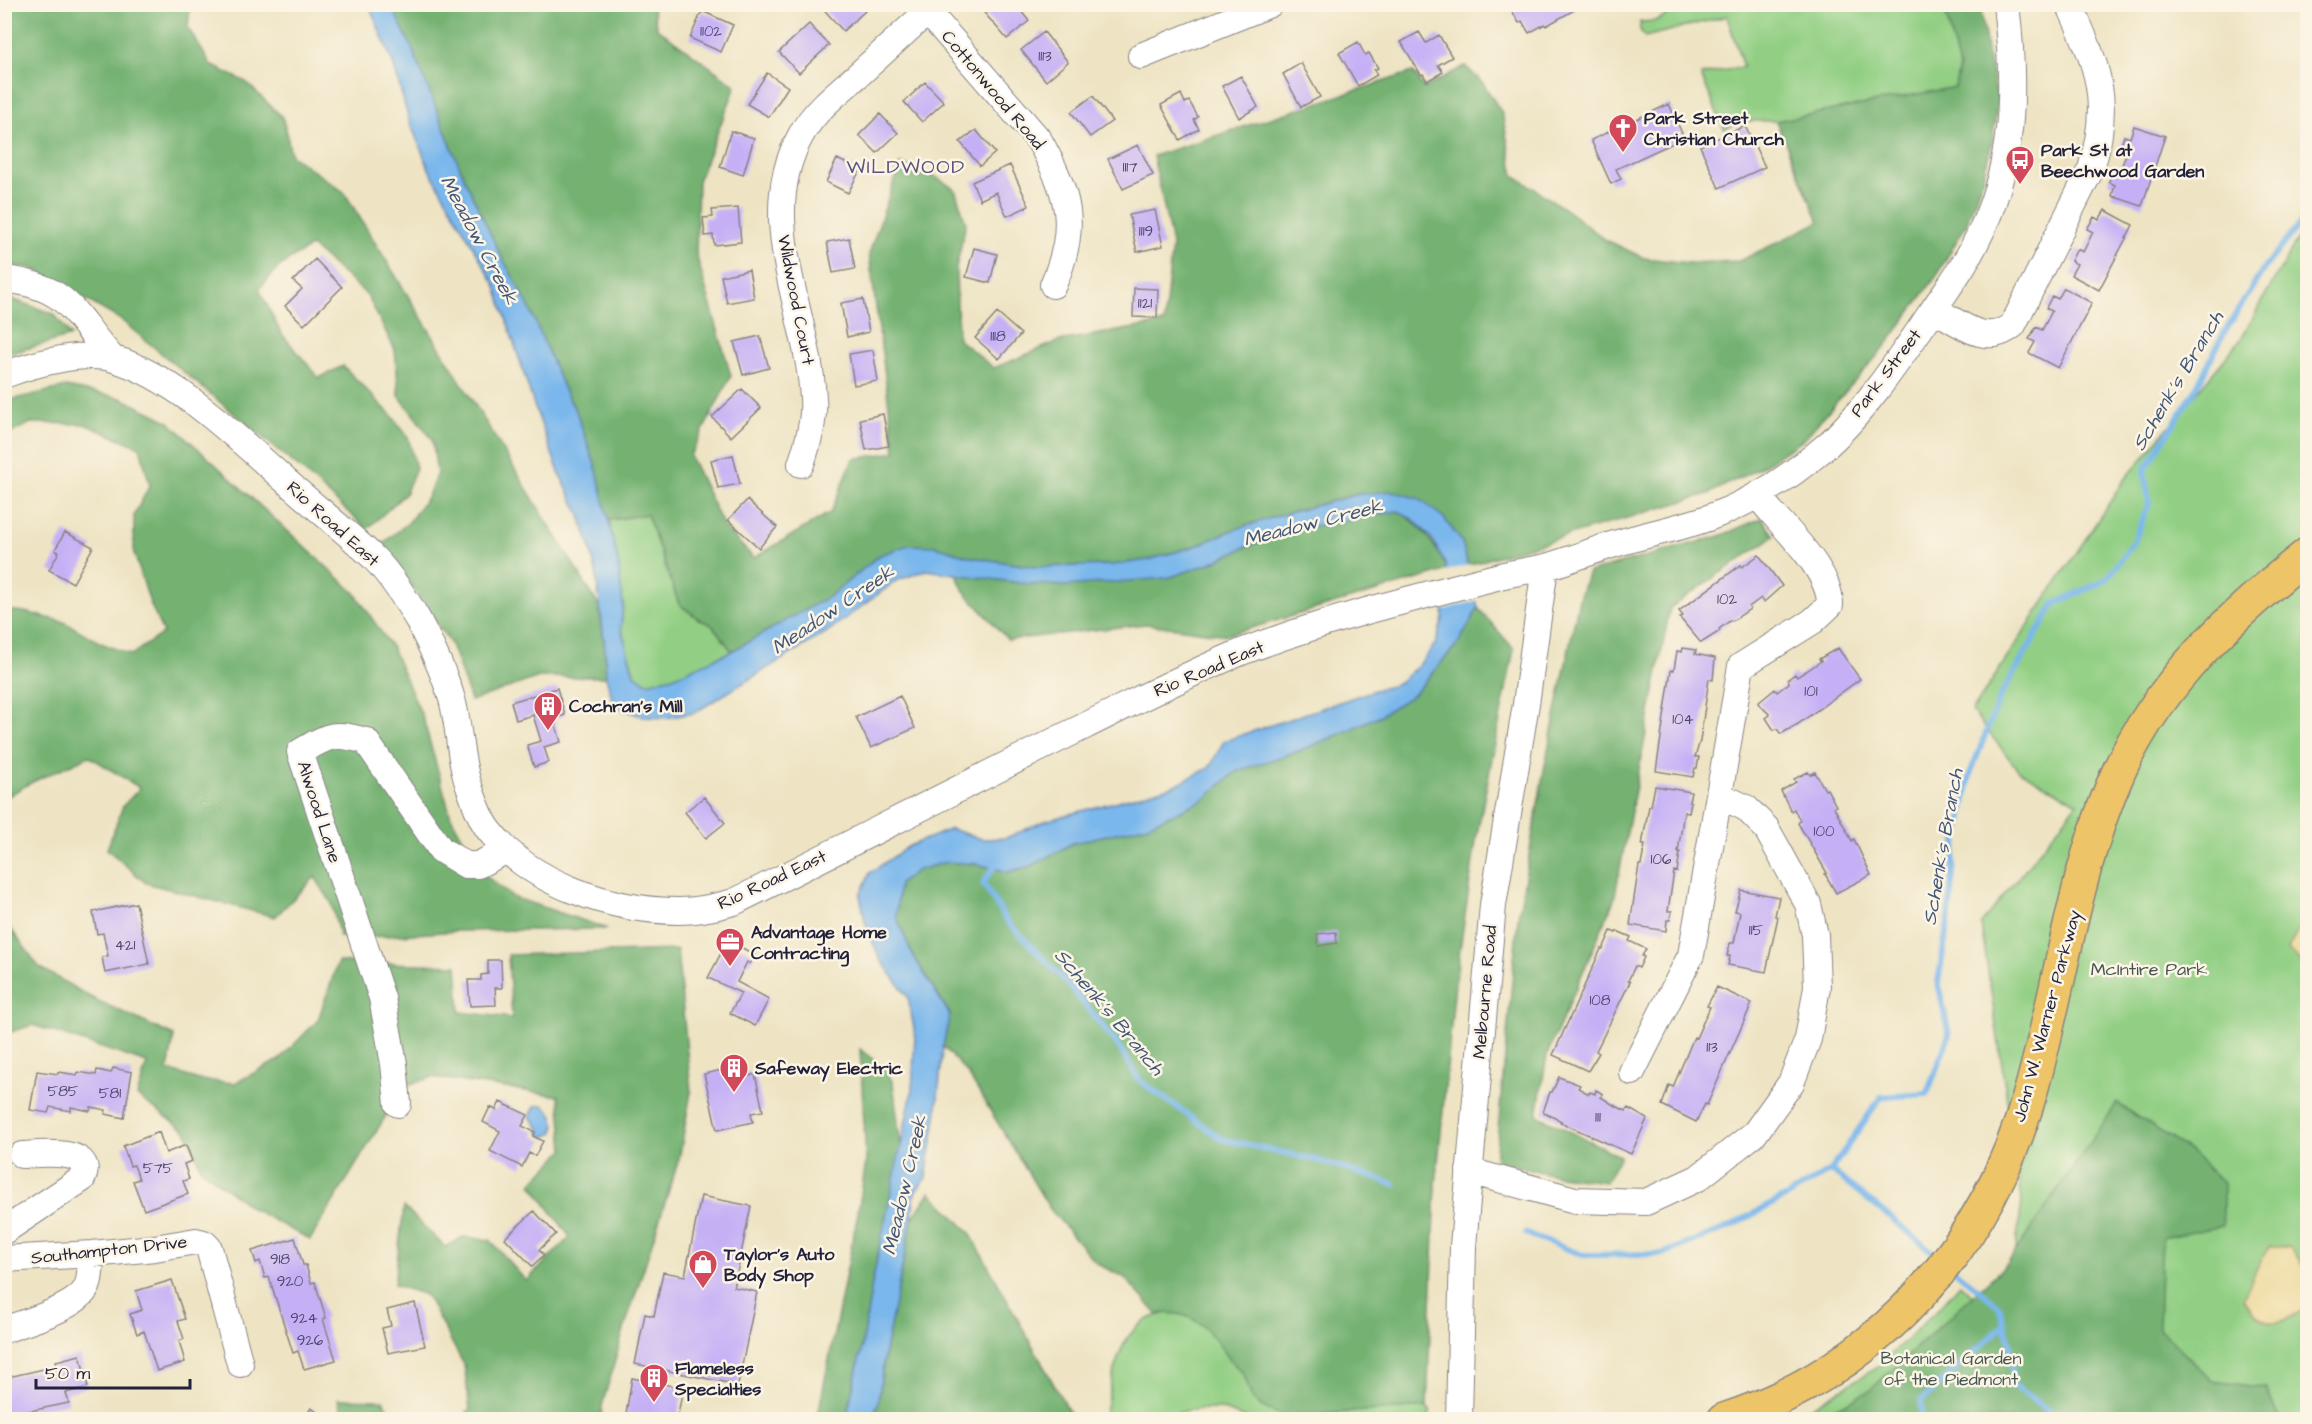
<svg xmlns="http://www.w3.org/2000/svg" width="2312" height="1424" viewBox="0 0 2312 1424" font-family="'Architects Daughter',sans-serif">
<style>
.green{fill:#92cf84;stroke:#5a7860;stroke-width:1.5}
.forest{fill:#75b272;stroke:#4c6a56;stroke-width:1.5}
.sand{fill:#eeda9e;stroke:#887e6c;stroke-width:1.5}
.water{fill:#7ab7ec;stroke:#4e6c94;stroke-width:1.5}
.pier{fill:#eee4c4}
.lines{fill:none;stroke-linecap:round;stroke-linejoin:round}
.stream{stroke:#7ab7ec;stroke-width:6}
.building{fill:#c5b0f6}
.minor-casing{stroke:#888380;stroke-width:28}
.major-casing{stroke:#888380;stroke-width:36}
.minor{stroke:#fff;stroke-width:26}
.major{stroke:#eec469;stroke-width:33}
.labels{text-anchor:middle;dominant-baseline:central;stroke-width:5;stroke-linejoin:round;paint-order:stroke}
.number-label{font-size:15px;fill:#4b466a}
.street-label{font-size:18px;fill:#22223b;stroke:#fcf5e5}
.poi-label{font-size:18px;font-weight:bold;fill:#22223b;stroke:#fcf5e5;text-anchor:start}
.park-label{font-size:18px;fill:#445651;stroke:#fcf5e5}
.neighbourhood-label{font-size:20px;letter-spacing:1.5px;fill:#5b547c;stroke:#fcf5e5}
.water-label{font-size:20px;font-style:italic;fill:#415679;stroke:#fcf5e5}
</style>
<rect width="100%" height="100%" fill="#fcf5e5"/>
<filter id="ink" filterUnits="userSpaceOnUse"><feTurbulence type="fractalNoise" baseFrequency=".0167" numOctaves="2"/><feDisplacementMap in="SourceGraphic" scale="12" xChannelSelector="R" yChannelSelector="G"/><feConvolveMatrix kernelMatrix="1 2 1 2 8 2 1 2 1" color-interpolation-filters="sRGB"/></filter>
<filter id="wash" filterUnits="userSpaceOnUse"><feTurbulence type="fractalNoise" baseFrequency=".008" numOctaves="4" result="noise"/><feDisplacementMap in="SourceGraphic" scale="24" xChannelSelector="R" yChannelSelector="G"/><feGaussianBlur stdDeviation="1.35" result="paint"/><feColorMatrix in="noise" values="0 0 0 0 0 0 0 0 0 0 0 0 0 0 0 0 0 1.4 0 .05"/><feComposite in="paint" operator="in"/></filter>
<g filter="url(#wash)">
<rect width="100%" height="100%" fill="#eee4c4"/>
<path class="green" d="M1689,5H1944L1959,67L1955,88L1776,121H1743L1724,129L1701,75L1743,67L1727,16L1645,37L1640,30V22L1655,21Z
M2307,204V1419L1791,1420L1879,1366L1936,1311L1960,1284L1995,1317L2004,1340L2022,1201L1981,924L2078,803L2019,771L1972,711L2123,482L2241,339L2301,233Z
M647,514L679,604L699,619L712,625L732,651L673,678L647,683L634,674L621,628L623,604L607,521Z
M1173,1312L1194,1318L1207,1328L1232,1362L1244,1374L1252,1398L1269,1410L1286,1416L1427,1407L1431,1412L1426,1420H1251L1220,1409H1201L1185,1411L1158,1419L1103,1420C1116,1373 1114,1319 1173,1312Z"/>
<path class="forest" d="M4,5H190L188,28L211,65L246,82L283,118L291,155L344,192L599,606L605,649L606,677H539L471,701L451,644L403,573L381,545L409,522L428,496L437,473L432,439L399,396L395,350L367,295L311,246L280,266L259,289L281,333L319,378L343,366L392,416L408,437L416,468L405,494L367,529L303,471L121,320L32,268L5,265Z
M391,5H652L657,28L736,86L698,181L696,254L731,376L690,456L724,527L754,558L831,512L853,459L895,452L869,254L900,164L932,175L955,189L966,223L956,268L958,339L994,368L1059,341L1164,323L1172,244L1153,156L1413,72L1424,88L1465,66L1482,82L1502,113L1514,175L1568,211L1606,240L1644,258L1689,263L1739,261L1819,222L1776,121L1955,87L1959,67L1944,5H1980L1989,62L1998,99L1992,143L1981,184L1966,225L1935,278L1885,347L1803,440L1759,468L1708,494L1468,565L1462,542L1443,517L1359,494L1277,516L1230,531L1196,546L1148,560L1113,565L1035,567L971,557L935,546L880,555L830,596L732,651L712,625L699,619L679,604L647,514L607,520L597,471L576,411L565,392L528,305L499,252L465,180L411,46Z
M5,297L54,314L71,336L5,355Z
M66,387L121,398L168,421L355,593L392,648L423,718L451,817L482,873L513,897L608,929L459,931L370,937H340L331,902L315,877L275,917L146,883L107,849L123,806L140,788L89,756L28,784L5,798V610L25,612L64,622L101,643L131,655L163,633L150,603L134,553V515L150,485L140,447L84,424L31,423L5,436V401Z
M1398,511C1422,525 1433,542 1446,566V571L1227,635L1146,624L1008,640L964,591L956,574L1020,583L1168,578L1208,564L1250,545L1291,530Z
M1762,518L1774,536L1670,608L1614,900L1547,1055L1537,1115L1620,1156L1606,1182L1559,1176L1495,1161L1518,918L1544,770L1580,595L1589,572L1720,536Z
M1478,608L1514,649L1477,834L1455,983L1436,1184L1427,1407L1286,1416C1275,1412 1261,1409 1253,1399C1248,1393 1248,1381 1243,1373C1239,1368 1234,1365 1230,1360C1209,1331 1197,1309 1157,1314L1124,1277L1097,1264L1050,1209L968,1074L943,1046L950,1014L912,954L896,916L899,884L918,870L946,862L977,864L1008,872L1031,866L1073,843L1148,825L1203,800L1237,771L1299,751L1340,734L1379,716L1413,695L1459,642Z
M5,921L39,967L90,997L174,1036L168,1070L199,1080L235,1083L279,1060L318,1020L338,962L457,965L460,1012L512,1018L508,955L677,950L691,1092L679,1159L622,1336L602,1406L601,1419H461L470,1409L464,1365L426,1295L394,1285L404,1207L445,1247L463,1237L490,1240L526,1281L570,1237L531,1184L564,1150L559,1096L433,1077L404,1086L310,1240L253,1209L201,1169L186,1131L137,1096L147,1063L33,1025L5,1034Z
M860,1049L886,1070L893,1083L901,1147L873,1278L862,1347L846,1419L817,1420L857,1218L866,1162Z
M2117,1103L2190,1151L2223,1183V1226L2162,1238L2159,1328L2212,1381L2266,1388L2279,1419L1812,1420L1869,1391L2007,1264Z
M930,1192L970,1233L1073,1419L872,1420L878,1403L884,1356L912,1219Z
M338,1399L383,1400L394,1419H343Z"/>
<path class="sand" d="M2307,915V969L2288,949Z
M2269,1247H2289L2307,1271V1308C2275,1327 2268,1330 2243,1299L2255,1272Z"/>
<path class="water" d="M369,5H391L411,46L465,180L499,252L528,305L565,392L576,411L597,471L618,561L623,604L621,628L634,674L647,683L673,677L732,651L830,596L880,555L908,545L936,546L971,557L1035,567L1113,565L1148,560L1196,546L1230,531L1277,516L1359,494L1392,491L1419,499L1443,517L1462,542L1478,608L1459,642L1413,695L1379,716L1340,734L1299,751L1237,771L1203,800L1148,825L1073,843L1031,866L1008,872L977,864L946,862L918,870L899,884L896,916L912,954L950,1015L943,1046L936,1118L926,1178L915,1192L912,1219L884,1356L878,1403L872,1419H846L862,1347L873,1278L912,1092L915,1034L908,997L880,959L866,926L860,895L870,873L909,846L951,829L982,839L1006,838L1045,821L1173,786L1209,768L1224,741L1375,690L1396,685L1420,664L1436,643L1443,618L1446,566L1432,539L1414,520L1398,511L1291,530L1250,545L1208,564L1168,578L1065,586L1020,583L926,570L896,581L827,632L694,713L666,718L644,717L622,709L612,698L606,677L605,649L596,572L589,542L579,513L560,475L534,405L496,287L429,169L409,120L393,63Z
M543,1105C553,1112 557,1120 554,1132L546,1137L541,1135L537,1125L530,1117L535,1106Z"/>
<path class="pier" d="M1471,564L1479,600L1440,611L1443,572Z"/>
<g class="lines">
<path class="stream" d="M997,863L983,883L1006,920L1068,984L1117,1044L1140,1081L1222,1139L1321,1161L1394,1184
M1831,1170L1939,1257
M1525,1233L1583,1255L1662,1254L1729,1227L1785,1197L1831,1170L1881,1097L1927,1094L1949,1035L1938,982L1948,922L1955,851L1970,774L2000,697L2054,604L2106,580L2134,542L2149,503L2144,471L2194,392L2225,331L2265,267L2308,213
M1953,1269L1999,1306L2010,1343L2013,1385L2052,1413L2054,1420
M1922,1420L1921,1401L2005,1324"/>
</g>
<g id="blocks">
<path class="building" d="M819,4H858L865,11L843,31Z
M987,4H1015L1029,21L1007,39L981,9Z
M1508,4H1573L1576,9L1546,26L1545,24L1529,33L1522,21L1519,23Z
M702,11L733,25L721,52L690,38Z
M809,24L829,45L799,73L779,52Z
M1044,32L1068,62L1046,81L1021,50Z
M1419,32L1426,43L1439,35L1452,57L1438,65L1443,72L1427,81L1423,74L1421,75L1401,42Z
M1358,42L1365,55L1369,53L1378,68L1374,70L1377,75L1358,86L1339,53Z
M1301,63L1320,97L1301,107L1283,74Z
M767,73L788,87L769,117L747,104Z
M1241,76L1258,107L1239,118L1222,86Z
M925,82L944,102L922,122L904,102Z
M1181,94L1185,103L1189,101L1198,117L1194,120L1199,129L1180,140L1161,105Z
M1093,96L1112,121L1090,137L1071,112Z
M1669,104L1684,138L1616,169L1621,179L1611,184L1591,140Z
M880,114L898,133L877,153L859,135Z
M1745,126L1765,167L1719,188L1700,146Z
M2134,126L2165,136L2142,206L2112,196L2115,185L2109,182L2113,169L2120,171L2127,151L2120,149L2124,136L2130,138Z
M976,130L995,153L980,166L960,142Z
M731,131L754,138L743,175L720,167Z
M1138,145L1153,175L1123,189L1108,159Z
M837,159L860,170L848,193L826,182Z
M1010,165L1029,206L1007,216L996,192L980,200L972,182Z
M738,208L741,242L714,245L713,235L705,236L703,218L713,217L712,210Z
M1155,210L1163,246L1137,252L1129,215Z
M2105,210L2133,225L2099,290L2071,275L2077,264L2071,261L2077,249L2083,252L2093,232L2087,229L2094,217L2099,220Z
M849,238L855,269L833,273L827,242Z
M974,248L997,254L990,283L966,277Z
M315,259L342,287L304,325L285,306L302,289L293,281Z
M749,270L754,298L727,303L721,276Z
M1134,288L1158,289L1157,318L1133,317Z
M2064,288L2092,303L2058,368L2029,353L2035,342L2029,339L2036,327L2042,330L2052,311L2046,308L2052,296L2058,299Z
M863,299L869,332L847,337L841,303Z
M997,313L1021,334L999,359L975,338Z
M760,336L769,368L743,375L734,342Z
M873,350L878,381L854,385L849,354Z
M742,389L761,408L731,437L712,417Z
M883,414L889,446L866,450L860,419Z
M733,455L740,484L718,488L711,460Z
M747,500L777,527L759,548L728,520Z
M65,532L93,547L73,583L49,570L59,552L55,550Z
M1759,555L1782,586L1764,602L1761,598L1749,607L1750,609L1732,621L1731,620L1719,629L1720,631L1701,643L1680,618L1683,616L1679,611L1741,565L1742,567Z
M1683,648L1696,650L1695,654L1715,658L1713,680L1709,679L1700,741L1695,757H1699L1697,768H1695L1693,777L1656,771L1671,670H1674L1677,651L1682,652Z
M1838,648L1860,679L1798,724L1781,734L1777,729L1774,730L1766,718L1770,715L1758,703L1775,689L1777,692L1789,683L1788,679L1795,674L1797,677L1808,670L1821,661L1819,659Z
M557,688L565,715L554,719L561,742L544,747L549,762L534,767L527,745L541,741L533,715L516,720L511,702Z
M900,696L915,728L871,748L856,717Z
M1808,772L1810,775L1815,772L1825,790L1827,789L1836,806L1834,807L1852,841L1854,839L1871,875L1836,893L1825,874L1827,873L1798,823L1800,821L1794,809L1791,811L1781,791L1796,782L1794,779Z
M1655,786L1691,792L1689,802H1691L1689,813L1684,812L1678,852H1680L1677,872L1674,871L1668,911H1672L1670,920H1667L1666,931L1630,925L1639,865H1641L1645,845H1642L1649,806H1651Z
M704,797L725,823L706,838L685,812Z
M1741,890L1779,897L1775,916L1778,917L1766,972L1728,965L1730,956H1727L1730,943H1734L1740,912L1735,911Z
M136,903L149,964L105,973L102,957L108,956L103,933L97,934L93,912Z
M1611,931L1616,933L1617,931L1631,937L1629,941L1646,949L1642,956L1644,957L1639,968L1635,966L1628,981L1630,982L1596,1051L1599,1053L1588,1071L1553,1055L1601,949H1603Z
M1336,932L1337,943L1318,946L1317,934Z
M728,940L755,955L750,964L747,962L737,982L769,999L755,1026L730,1013L741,993L708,978Z
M488,960H501L502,988H495L496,1005L470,1006L468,980H481V975L488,974Z
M1717,987L1752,1003L1707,1105L1705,1104L1696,1122L1662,1105L1669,1085L1673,1087L1694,1037L1696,1038L1710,1007L1707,1006Z
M740,1066L742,1074L749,1072L750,1076L755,1074L763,1111L751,1113L753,1122L717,1130L704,1074Z
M113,1068L132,1072L124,1118L105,1114L106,1110L91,1107L90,1111L71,1107V1111L50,1107L48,1113L30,1110L37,1071L58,1074V1072L77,1075L78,1072L96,1075L97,1070L111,1073Z
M1559,1077L1580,1085L1578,1088L1589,1094L1590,1092L1595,1094L1596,1090L1603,1094L1601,1097L1612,1104L1626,1111L1628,1108L1647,1119L1631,1154L1560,1122L1561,1121L1543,1112L1550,1092H1552Z
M500,1102L528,1115L522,1126L535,1132L533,1136L543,1141L535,1156L529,1153L522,1167L490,1151L500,1131L483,1122L490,1107L496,1110Z
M159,1132L166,1153L186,1145L192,1161L184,1164L189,1179L183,1181L188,1194L144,1210L133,1181L139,1179L134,1165L130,1166L123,1146Z
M701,1196L751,1206L734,1287L757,1292L738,1385L635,1364L645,1314L654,1316L663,1272L685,1276Z
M534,1211L556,1234L539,1250L544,1255L532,1266L505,1238Z
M295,1238L303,1265H306L311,1283L315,1282L326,1318L323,1319L336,1360L304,1369L298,1351L293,1353L269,1277L265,1278L260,1261L256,1263L252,1251Z
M172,1280L185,1319L178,1321L184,1339L179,1341L185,1362L157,1371L144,1331L137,1334L130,1314L142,1310L136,1291Z
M415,1303L425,1346L388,1353L382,1328L391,1326L387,1310Z
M80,1355L88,1387L66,1393L69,1403L10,1415L11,1419L4,1420V1378L57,1366L56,1361Z
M632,1378L683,1388L677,1420H625Z
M311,1408L329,1420H303Z"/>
</g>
</g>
<g filter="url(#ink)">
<use href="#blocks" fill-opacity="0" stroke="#888380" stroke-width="1.5"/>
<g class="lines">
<g class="minor-casing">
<path id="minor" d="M921,4L1039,140C1069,194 1079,226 1053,285
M1141,56L1270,4
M4,279C72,287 72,314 112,358
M1934,309C1960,323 1986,348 2013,325L2091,169C2112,101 2098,67 2069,4
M4,375C33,364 84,350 114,359C176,377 238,439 286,481C315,507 346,531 374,558C391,576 406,599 418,620C431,645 444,673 452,699C460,728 459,761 470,789C475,803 480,818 489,830C529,884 614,911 679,911C698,911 716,907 734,902C851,844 966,784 1083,727C1136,701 1189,673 1244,651C1328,619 1417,597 1504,575C1518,572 1532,570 1546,567C1570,560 1594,550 1618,543C1648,534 1679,528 1708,518C1750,503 1790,477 1824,448C1862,415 1900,358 1929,316C1945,292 1962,270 1975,244C2015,167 2016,89 2006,4
M801,464C808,444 815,420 813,398C808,311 754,219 801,135C814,111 836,94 857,76C880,55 904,33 927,12
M1719,795L1741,666L1813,621L1830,605C1831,569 1780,525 1758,496
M398,1104L394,1064L382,998L300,752C328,736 333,731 366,741L441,850L466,865H478L507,850
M1469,1171L1575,1200L1646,1202L1698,1178L1755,1133L1791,1083L1808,1039L1817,987L1815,935L1808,904L1766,828L1746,808L1719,795L1691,955L1632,1072
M4,1231L82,1179C98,1147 39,1154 22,1155
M4,1259L92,1254L155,1248L196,1241L204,1243L209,1248L240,1364
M7,1329C28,1321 77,1308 87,1287C91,1278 90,1264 92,1254
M1459,1420L1463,1246L1493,905L1526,704L1545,567"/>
</g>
<g class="major-casing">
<path id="major" d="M1724,1420C1878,1370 1986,1248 2030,1094C2061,987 2073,873 2119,771C2160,681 2232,615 2308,554"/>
</g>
<use href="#minor" class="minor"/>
<use href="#major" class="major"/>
</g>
</g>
<defs>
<g id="church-pin" transform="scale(1.5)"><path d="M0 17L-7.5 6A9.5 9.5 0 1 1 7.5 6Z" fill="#d1495b" stroke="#fcf5e5"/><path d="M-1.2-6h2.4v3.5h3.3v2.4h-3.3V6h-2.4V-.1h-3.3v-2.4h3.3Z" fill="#fff"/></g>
<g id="bus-pin" transform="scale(1.5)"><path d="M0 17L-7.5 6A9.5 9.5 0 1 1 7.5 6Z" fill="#d1495b" stroke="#fcf5e5"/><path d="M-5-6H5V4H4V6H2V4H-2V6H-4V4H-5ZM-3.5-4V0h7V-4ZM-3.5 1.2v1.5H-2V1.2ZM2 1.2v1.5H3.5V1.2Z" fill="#fff"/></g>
<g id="building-pin" transform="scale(1.5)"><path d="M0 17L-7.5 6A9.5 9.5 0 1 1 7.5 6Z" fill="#d1495b" stroke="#fcf5e5"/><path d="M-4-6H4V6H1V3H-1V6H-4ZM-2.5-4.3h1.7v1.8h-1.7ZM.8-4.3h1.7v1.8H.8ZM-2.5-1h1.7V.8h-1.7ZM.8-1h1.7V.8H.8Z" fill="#fff"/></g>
<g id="office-pin" transform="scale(1.5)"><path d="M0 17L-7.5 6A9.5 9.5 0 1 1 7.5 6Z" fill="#d1495b" stroke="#fcf5e5"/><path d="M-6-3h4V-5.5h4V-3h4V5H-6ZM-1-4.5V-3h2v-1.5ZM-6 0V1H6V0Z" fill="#fff"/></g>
<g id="shop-pin" transform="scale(1.5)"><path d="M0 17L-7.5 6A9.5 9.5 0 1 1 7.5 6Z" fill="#d1495b" stroke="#fcf5e5"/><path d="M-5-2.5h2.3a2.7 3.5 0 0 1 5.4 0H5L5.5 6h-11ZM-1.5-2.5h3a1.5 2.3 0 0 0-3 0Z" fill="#fff"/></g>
</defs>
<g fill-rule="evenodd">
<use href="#church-pin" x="1623" y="128"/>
<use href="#bus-pin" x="2020" y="160"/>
<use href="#building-pin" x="548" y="706"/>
<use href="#office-pin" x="730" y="942"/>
<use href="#building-pin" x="734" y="1068"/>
<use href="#shop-pin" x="703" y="1264"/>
<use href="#building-pin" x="654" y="1378"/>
</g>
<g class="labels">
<g class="number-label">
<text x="711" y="31">1102</text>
<text x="1045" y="56">1113</text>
<text x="1130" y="167">1117</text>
<text x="1146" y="231">1119</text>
<text x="1145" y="303">1121</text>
<text x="998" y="336">1118</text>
<text x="1727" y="599">102</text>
<text x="1811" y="691">101</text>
<text x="1683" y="719">104</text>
<text x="1824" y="831">100</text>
<text x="1661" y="859">106</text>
<text x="1756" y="930">115</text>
<text x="125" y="945">421</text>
<text x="1600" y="1000">108</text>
<text x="1712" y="1047">113</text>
<text x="63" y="1091">585</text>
<text x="110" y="1093">581</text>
<text x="1598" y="1117">111</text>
<text x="158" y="1168">575</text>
<text x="280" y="1259">918</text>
<text x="290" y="1281">920</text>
<text x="304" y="1318">924</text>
<text x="310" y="1340">926</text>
</g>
<g class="street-label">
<text transform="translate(993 90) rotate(50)">Cottonwood Road</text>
<text transform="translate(796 300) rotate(79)">Wildwood Court</text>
<text transform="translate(1886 373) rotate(-53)">Park Street</text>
<text transform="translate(333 524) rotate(42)">Rio Road East</text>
<text transform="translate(1209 669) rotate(-23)">Rio Road East</text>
<text transform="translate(319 812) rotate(72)">Alwood Lane</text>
<text transform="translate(772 880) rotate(-25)">Rio Road East</text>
<text transform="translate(1485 992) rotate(-85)">Melbourne Road</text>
<text transform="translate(2047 1016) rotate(-75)">John W. Warner Parkway</text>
<text transform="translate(109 1250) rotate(-6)">Southampton Drive</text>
</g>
<g class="poi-label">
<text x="1644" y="118">Park Street<tspan x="1644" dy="21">Christian Church</tspan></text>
<text x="2041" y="150">Park St at<tspan x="2041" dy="21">Beechwood Garden</tspan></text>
<text x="569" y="706">Cochran's Mill</text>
<text x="751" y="932">Advantage Home<tspan x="751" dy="21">Contracting</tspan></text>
<text x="755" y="1068">Safeway Electric</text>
<text x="724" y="1254">Taylor’s Auto<tspan x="724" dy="21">Body Shop</tspan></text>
<text x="675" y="1368">Flameless<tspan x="675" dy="21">Specialties</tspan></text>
</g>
<g class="park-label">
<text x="2149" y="969">McIntire Park</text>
<text x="1951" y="1358">Botanical Garden<tspan x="1951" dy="21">of the Piedmont</tspan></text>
</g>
<g class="neighbourhood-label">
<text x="906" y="167">WILDWOOD</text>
</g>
<g class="water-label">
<text transform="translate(479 240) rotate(62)">Meadow Creek</text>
<text transform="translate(2178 381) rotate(-59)">Schenk's Branch</text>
<text transform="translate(1313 523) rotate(-14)">Meadow Creek</text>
<text transform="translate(833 610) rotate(-34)">Meadow Creek</text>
<text transform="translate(1943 847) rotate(-80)">Schenk's Branch</text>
<text transform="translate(1109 1012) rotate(50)">Schenk's Branch</text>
<text transform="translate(905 1185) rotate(-77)">Meadow Creek</text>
</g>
</g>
<rect width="2312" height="1424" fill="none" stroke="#fcf5e5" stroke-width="24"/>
<path d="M36 1379v9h154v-9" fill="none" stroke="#22223b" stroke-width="3"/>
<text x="45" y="1379" font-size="18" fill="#22223b" stroke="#fcf5e5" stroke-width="4.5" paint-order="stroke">50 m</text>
</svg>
